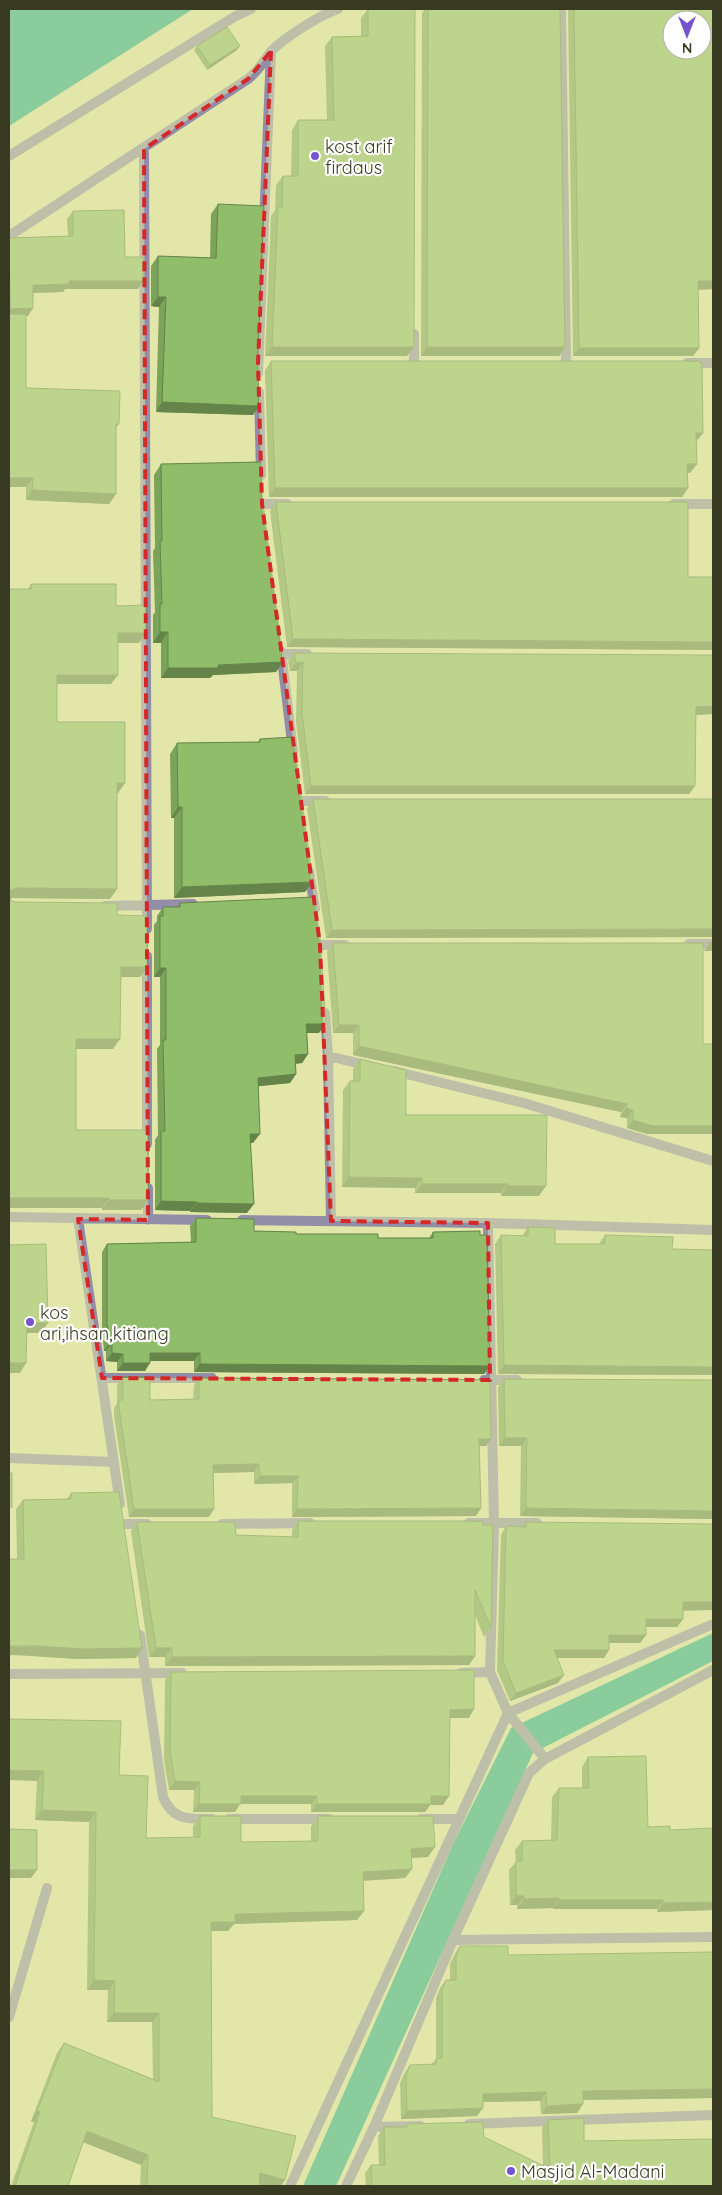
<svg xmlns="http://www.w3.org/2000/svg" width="722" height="2195" viewBox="0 0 722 2195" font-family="Quicksand,sans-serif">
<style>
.water{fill:#1fac8b}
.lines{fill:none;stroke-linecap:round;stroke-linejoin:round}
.minor{stroke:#928ea7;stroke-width:10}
.wall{fill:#7ba35a}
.shaded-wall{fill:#64844a}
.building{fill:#8fbd69;stroke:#64844a;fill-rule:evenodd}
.marked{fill:none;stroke:#d62828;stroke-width:4;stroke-dasharray:10 6;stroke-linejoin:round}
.poi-dot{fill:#7553cd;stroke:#fff;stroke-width:2}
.labels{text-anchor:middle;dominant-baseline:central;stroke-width:4.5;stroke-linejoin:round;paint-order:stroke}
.poi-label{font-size:18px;fill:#383a21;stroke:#fff;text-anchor:start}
</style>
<rect width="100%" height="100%" fill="#e2e7a9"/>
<path class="water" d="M9,9H193L9,126Z
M713,1633V1661L533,1753L336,2186H303L454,1842L511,1728Z"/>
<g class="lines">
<path class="minor" d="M561,9L566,363
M144,149L147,929
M9,156L234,17L251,9
M9,236L248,79C258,71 263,62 270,53C281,39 322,14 338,9
M414,363V334
M687,363H713
M258,373L271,51
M259,392L261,475
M262,504H287
M674,504H713
M281,651L293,751
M281,654H307
M299,801H325
M309,871L315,909
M105,906L193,904
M689,944H713
M320,945H345
M147,956V1144
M325,1013L328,1056L331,1221
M328,1056L370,1066
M394,1071L524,1103L713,1161
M148,1188V1220
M9,1217L207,1220
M78,1219L120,1504
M242,1220L488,1223L713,1230
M488,1223L494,1523L490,1672L508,1713L545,1759L713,1670
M102,1378H212
M484,1380H517
M9,1458L114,1462
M469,1523H537
M123,1524H147
M222,1524L310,1523
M140,1635L163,1797C173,1821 189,1819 212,1819
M461,1673L490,1672
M9,1674L182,1673
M229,1819H329
M421,1819H458
M453,1940L713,1937
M9,2017L47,1888
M469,2124L713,2115
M374,2127L420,2126
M290,2186L508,1713L713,1624
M346,2186L374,2127L453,1940L529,1773L545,1759"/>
</g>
<path class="wall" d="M368,9H415L407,356H265L271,216L275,210L276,185L283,176H291L292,130L298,120H327L325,46L332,37L361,36V18Z
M425,9H560L565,347L559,356H421L422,13Z
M570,9H713V289L698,290L699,348L693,356H573L568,11Z
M197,46L237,50L207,70L194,50Z
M218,204L253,415L156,412L159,307L151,306V266L158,256L210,258L211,214Z
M73,211L125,257L143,281L138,289H65L63,292L33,293L28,316H26V388L119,424L116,428V494L109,504L26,500V487H9V238L68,236L67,219Z
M271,361L696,442L697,464L690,473H687L688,488L682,497H269L265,370Z
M161,464L262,495L276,672L213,675L210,678H161V643H153V615L155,612L153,551L155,548L154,475Z
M276,502L688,577L713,650L287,647L270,511Z
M31,584L116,606L139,643H118L111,684H57V722L125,783L118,793H117L110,899L10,898L12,901L16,902L117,915L147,967L140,977H121L113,1049H76V1130L148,1200L141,1210H102V1208H9V589H28Z
M294,653L713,714L696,715L695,786L689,794H305L296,722L297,671H290L288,661Z
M260,739L305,892L174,898V818H171L170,754L177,743L258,742Z
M313,799H713V937L326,938L307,808Z
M180,903L319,1033H307L308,1054L302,1063L296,1064V1074L290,1083L258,1086L253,1143H250L247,1213L190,1212V1211L155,1210V1140L158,1135L157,1049L160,1045V977H154V925L157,921V916L163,907H178Z
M333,943L703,1044L647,1134L627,1128V1118L620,1117L621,1112L353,1055V1033H333L327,952Z
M360,1059L406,1115L539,1196H501V1193H415V1188L342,1187L343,1090L350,1081H353V1069Z
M196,1218L254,1231L296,1234L378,1238H429L433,1232L490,1366L484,1374L194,1372V1361H150L145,1371H117V1362L106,1361V1351H104L102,1332V1252L107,1244L191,1242L190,1226Z
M528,1227L555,1244H599L605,1235L672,1249L713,1375L498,1374L495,1244L501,1235L522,1236Z
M123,1377L150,1400L193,1399L194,1385L199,1378L486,1446H479L481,1508L476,1516L292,1517V1483L254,1484V1472L214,1473L209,1517H129L114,1416V1408L117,1403V1385Z
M504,1379L713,1519L520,1516L521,1446H499L498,1387Z
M71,1493L136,1658L77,1659L32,1656L17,1559L16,1509L23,1500L67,1499Z
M298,1521H482L491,1628L484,1637L475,1615V1656L469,1665L165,1666V1657H149L131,1531L137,1522L236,1535L292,1537V1530Z
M526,1522L683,1611V1619L677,1627H646V1635L640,1643H609L604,1658H557L558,1683L510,1701L497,1670L501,1535L506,1526L523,1527Z
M171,1672L469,1718H450L443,1805H430L425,1812H311V1804H240L235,1812H193L194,1790H169L164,1760L165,1680Z
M9,1719L119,1775L146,1838H193V1826L200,1816L241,1842L311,1841V1826L318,1816L428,1857L411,1858L412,1869L405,1878L363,1881L364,1911L357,1920L234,1924L228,1931H211L212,2117L281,2186H266L259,2185V2186H140L141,2165L83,2142L68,2186H11L34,2122L31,2121L57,2053L64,2043L153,2079L152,2022H107L108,1990H87L89,1822L35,1820L37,1781Z
M588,1757L648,1827L670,1830L713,1910L657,1912V1909H553V1908L517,1909V1905H510L509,1870L516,1862L515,1850L522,1841L551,1840L552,1797L559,1788H582V1767Z
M460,1946L508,1955L713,2098L583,2100V2104L577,2113L541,2114L540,2101L483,2102L477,2116L401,2119L400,2083L404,2074L410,2065H431L436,2059V1998L440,1988L446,1980H450V1964L454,1955Z
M548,2120L584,2141L713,2186H366L365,2173L371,2165H379L378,2136L384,2127H406L407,2124L484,2137L543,2166L542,2128Z"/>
<path class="shaded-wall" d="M240,46L237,50L207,70L210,65Z
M69,281H143L138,289H65L63,292L27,293L33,285Z
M698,281H713V289L692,290Z
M158,297H166L159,307L151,306Z
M33,308L28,316H9V311L10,309Z
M272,347H414L407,356H265Z
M427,347H565L559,356H421Z
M579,348H699L693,356H573Z
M162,402L259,406L253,415L156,412Z
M696,433H703L696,442Z
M687,464H697L690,473H681Z
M9,478H33L26,487H9Z
M275,488H688L682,497H269Z
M32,490L116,494L109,504L26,500Z
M160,632H168L161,643H153Z
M118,633H146L139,643H111Z
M293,639L713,642V650L287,647Z
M283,662L276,672L213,675L210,678H161L168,668Z
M303,662L297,671H290L296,663Z
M57,675H118L111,684H50Z
M713,706V714L690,715L696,707Z
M117,783H125L118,793H110Z
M311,786H695L689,794H305Z
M178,807H182L174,818H171Z
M313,882L305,892L174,898L182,887Z
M16,888L117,889L110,899L9,898L10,891Z
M713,929V937L326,938L332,930Z
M710,942L713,943V951H704Z
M121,967H147L140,977H114Z
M160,968H166L160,977H154Z
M306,1024H326L319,1033H300Z
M339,1025H359L353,1033H333Z
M76,1039H120L113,1049H69Z
M359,1046L627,1104L621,1112L353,1055Z
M308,1054L302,1063L289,1064L295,1055Z
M296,1074L290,1083L252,1087L258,1078Z
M626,1108L633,1110L627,1118L620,1117Z
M633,1120L713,1126V1134H647L627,1128Z
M250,1134H260L253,1143H244Z
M349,1177L422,1178L415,1188L342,1187Z
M422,1184H508L501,1193H415Z
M508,1186H546L539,1196H501Z
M9,1198H109L102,1208H9Z
M109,1200H148L141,1210H102Z
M161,1201L197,1202L190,1211L155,1210Z
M197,1203L254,1204L247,1213L190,1212Z
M27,1323H48L41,1333H20Z
M110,1342L112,1343L106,1351H104Z
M112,1353L123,1354L117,1362L106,1361Z
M150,1353H200L194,1361H145Z
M9,1363H26L20,1373H9Z
M123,1363H150L145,1371H117Z
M200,1364L490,1366L484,1374L194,1372Z
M504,1365L713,1367V1375L498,1374Z
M505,1438H527L521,1446H499Z
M479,1439H491L486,1446H473Z
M259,1464L254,1472L208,1473L213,1465Z
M260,1476H298L292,1483L254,1484Z
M481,1508L476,1516L292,1517L297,1509Z
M526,1508L713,1511V1519L520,1516Z
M134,1509H214L209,1517H129Z
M683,1602H713V1610L677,1611Z
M646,1619H683L677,1627H640Z
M609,1635H646L640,1643H604Z
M9,1646L142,1648L136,1658L77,1659L32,1656L9,1655Z
M156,1648H172L165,1657H149Z
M554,1650H609L604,1658H548Z
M475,1656L469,1665L165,1666L172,1657Z
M564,1675L558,1683L510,1701L516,1693Z
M474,1709L469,1718H444L450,1710Z
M9,1770L44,1771L37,1781L9,1780Z
M175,1781L200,1782L194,1790H169Z
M241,1796H317L311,1804H240L235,1812H193L199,1804Z
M431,1796H449L443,1805H430L425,1812H311L317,1804Z
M42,1810L96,1812L89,1822L35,1820Z
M435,1847L428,1857L404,1858L411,1849Z
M412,1869L405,1878L356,1881L363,1872Z
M9,1870H37L31,1878H9Z
M516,1896H524L517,1905H510Z
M559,1898L553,1908L517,1909L524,1899Z
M559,1900H663L657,1909H553Z
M713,1902V1910L657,1912L663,1903Z
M364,1911L357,1920L234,1924L228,1931H204L211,1922L235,1914Z
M94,1980L115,1981L108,1990H87Z
M114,2013H159L152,2022H107Z
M713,2089V2098L577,2100L583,2091Z
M546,2092L540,2101L477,2102L483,2094Z
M583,2104L577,2113L541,2114L547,2106Z
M483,2108L477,2116L401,2119L407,2111Z
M37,2111L40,2112L34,2122L31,2121Z
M87,2131L148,2155L141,2165L80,2141Z
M260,2173L285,2180L281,2186H266L253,2183Z"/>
<path class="building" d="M368,9H415L414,347H272L278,207H282L283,176H298V120H334L332,37L368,36Z
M428,9H560L565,347H427Z
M574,9H713V281H698L699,348H579ZM672,20H702V50H672Z
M227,27L240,46L210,65L197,46Z
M218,204L264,206L258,353L259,406L162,402L166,297H158V256L216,258Z
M124,210L125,257H143V281H69V284L33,285V308L10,309L9,238L73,236V211Z
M9,314H26V388L120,391L119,424H116V494L32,490L33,478H9Z
M271,361H699L700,363H702L703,433H696L697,464H687L688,488H275Z
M261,462L262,495L283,662L218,665V668H168V632H160V604H162L160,541H162L161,464Z
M276,502H688V577H713V642L293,639Z
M31,584H116V606L146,605V633H118V675H57V722H125V783H117V889L16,888L10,891L9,896L12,901L16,902L117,903V915L147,916V967H121L120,1039H76V1130H148V1200H109V1198H9V589H31Z
M294,653L713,655V706L696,707L695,786H311L302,713L303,662L296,663Z
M293,737L313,882L182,887V807H178L177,743L260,742V739Z
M313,799H713V929L332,930Z
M314,897L320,937L326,1024H306L308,1054L295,1055L296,1074L258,1078L260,1134H250L254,1204L197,1203V1202L161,1201V1131H165L163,1040H166V968H160V916H163V907H180V903Z
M333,943H703V1044H713V1126H653L633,1120V1110L626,1108L627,1104L359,1046V1025H339Z
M360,1059L406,1070V1115H547L546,1186H508V1184H422V1178L349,1177L350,1081H360Z
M196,1218L254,1219V1231L296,1232V1234H378V1238H433V1232L480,1231V1235H487L490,1366L200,1364V1353H150V1363H123V1354L112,1353V1343L110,1342L107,1324V1244L196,1242Z
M528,1227L555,1228V1244H605V1235L673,1237L672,1249L713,1250V1367L504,1365L501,1235L528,1236Z
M46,1244L48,1323H27L26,1363H9V1245Z
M123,1377H150V1400L199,1399V1378L490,1380L491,1439H479L481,1508L297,1509L298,1476H260L259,1464L213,1465L214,1509H134L119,1408V1400H123Z
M504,1379L713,1380V1511L526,1508L527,1438H505Z
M9,1473H12V1507H9Z
M119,1492L142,1648L83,1649L38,1646H9V1559H24L23,1500L71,1499V1493Z
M298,1521H482L483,1525H493L491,1628L475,1590V1656L172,1657V1648H156L137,1522H235L236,1535L298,1537Z
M526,1522L713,1524V1602H683V1619H646V1635H609V1650H554L564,1675L516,1693L503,1661L506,1526L526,1527Z
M474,1670V1709L450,1710L449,1796H431V1804H317V1796H241V1804H199L200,1782L175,1781L170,1751L171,1672Z
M9,1719L121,1721L119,1775L148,1776L146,1838L200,1837V1816H241V1842L318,1841V1816H433L435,1847L411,1849L412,1869L363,1872L364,1911L235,1914V1922H211L212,2117L296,2136L285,2180L260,2173L259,2186H147L148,2155L87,2131L68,2186H15L40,2112L37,2111L64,2043L159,2082V2013H114L115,1981L94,1980L96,1812L42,1810L44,1771L9,1770Z
M646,1756L648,1827L670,1826V1830L713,1828V1902L663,1903V1900H559V1898L524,1899V1896H516V1861H522V1841L557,1840L559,1788H589L588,1757Z
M9,1829L37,1830V1870H9Z
M460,1946H508V1955L713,1952V2089L583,2091V2104L547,2106L546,2092L483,2094V2108L407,2111L406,2075L410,2065L436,2064V2059L442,2058V1990L446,1980H456V1956Z
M584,2118V2141L713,2139V2186H372L371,2165H385L384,2127H407V2124L483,2122L484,2137L550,2169L548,2120Z"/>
<path d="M0 0H722V2195H0ZM271,51L258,363L262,504L320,945L331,1221L488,1223L490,1380L102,1378L78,1219L148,1220L144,149L248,79Z" fill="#e2e7a9" fill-opacity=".55" fill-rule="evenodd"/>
<path class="marked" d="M271,51L258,363L262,504L320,945L331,1221L488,1223L490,1380L102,1378L78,1219L148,1220L144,149L248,79Z"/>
<g class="poi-dot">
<circle cx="315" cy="156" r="5"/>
<circle cx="30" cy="1322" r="5"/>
<circle cx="511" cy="2171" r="5"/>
</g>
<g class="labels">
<g class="poi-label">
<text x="325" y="146">kost arif<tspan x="325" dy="21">firdaus</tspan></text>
<text x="40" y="1312">kos<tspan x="40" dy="21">ari,ihsan,kitiang</tspan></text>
<text x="521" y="2171">Masjid Al-Madani</text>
</g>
</g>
<rect width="722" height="2195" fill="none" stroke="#383a21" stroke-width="20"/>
<g transform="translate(687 35) rotate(180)"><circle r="24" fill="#ffffff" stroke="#afb0a6"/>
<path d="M0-4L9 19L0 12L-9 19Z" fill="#7553cd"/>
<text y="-8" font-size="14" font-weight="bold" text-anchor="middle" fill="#383a21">N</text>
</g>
</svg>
